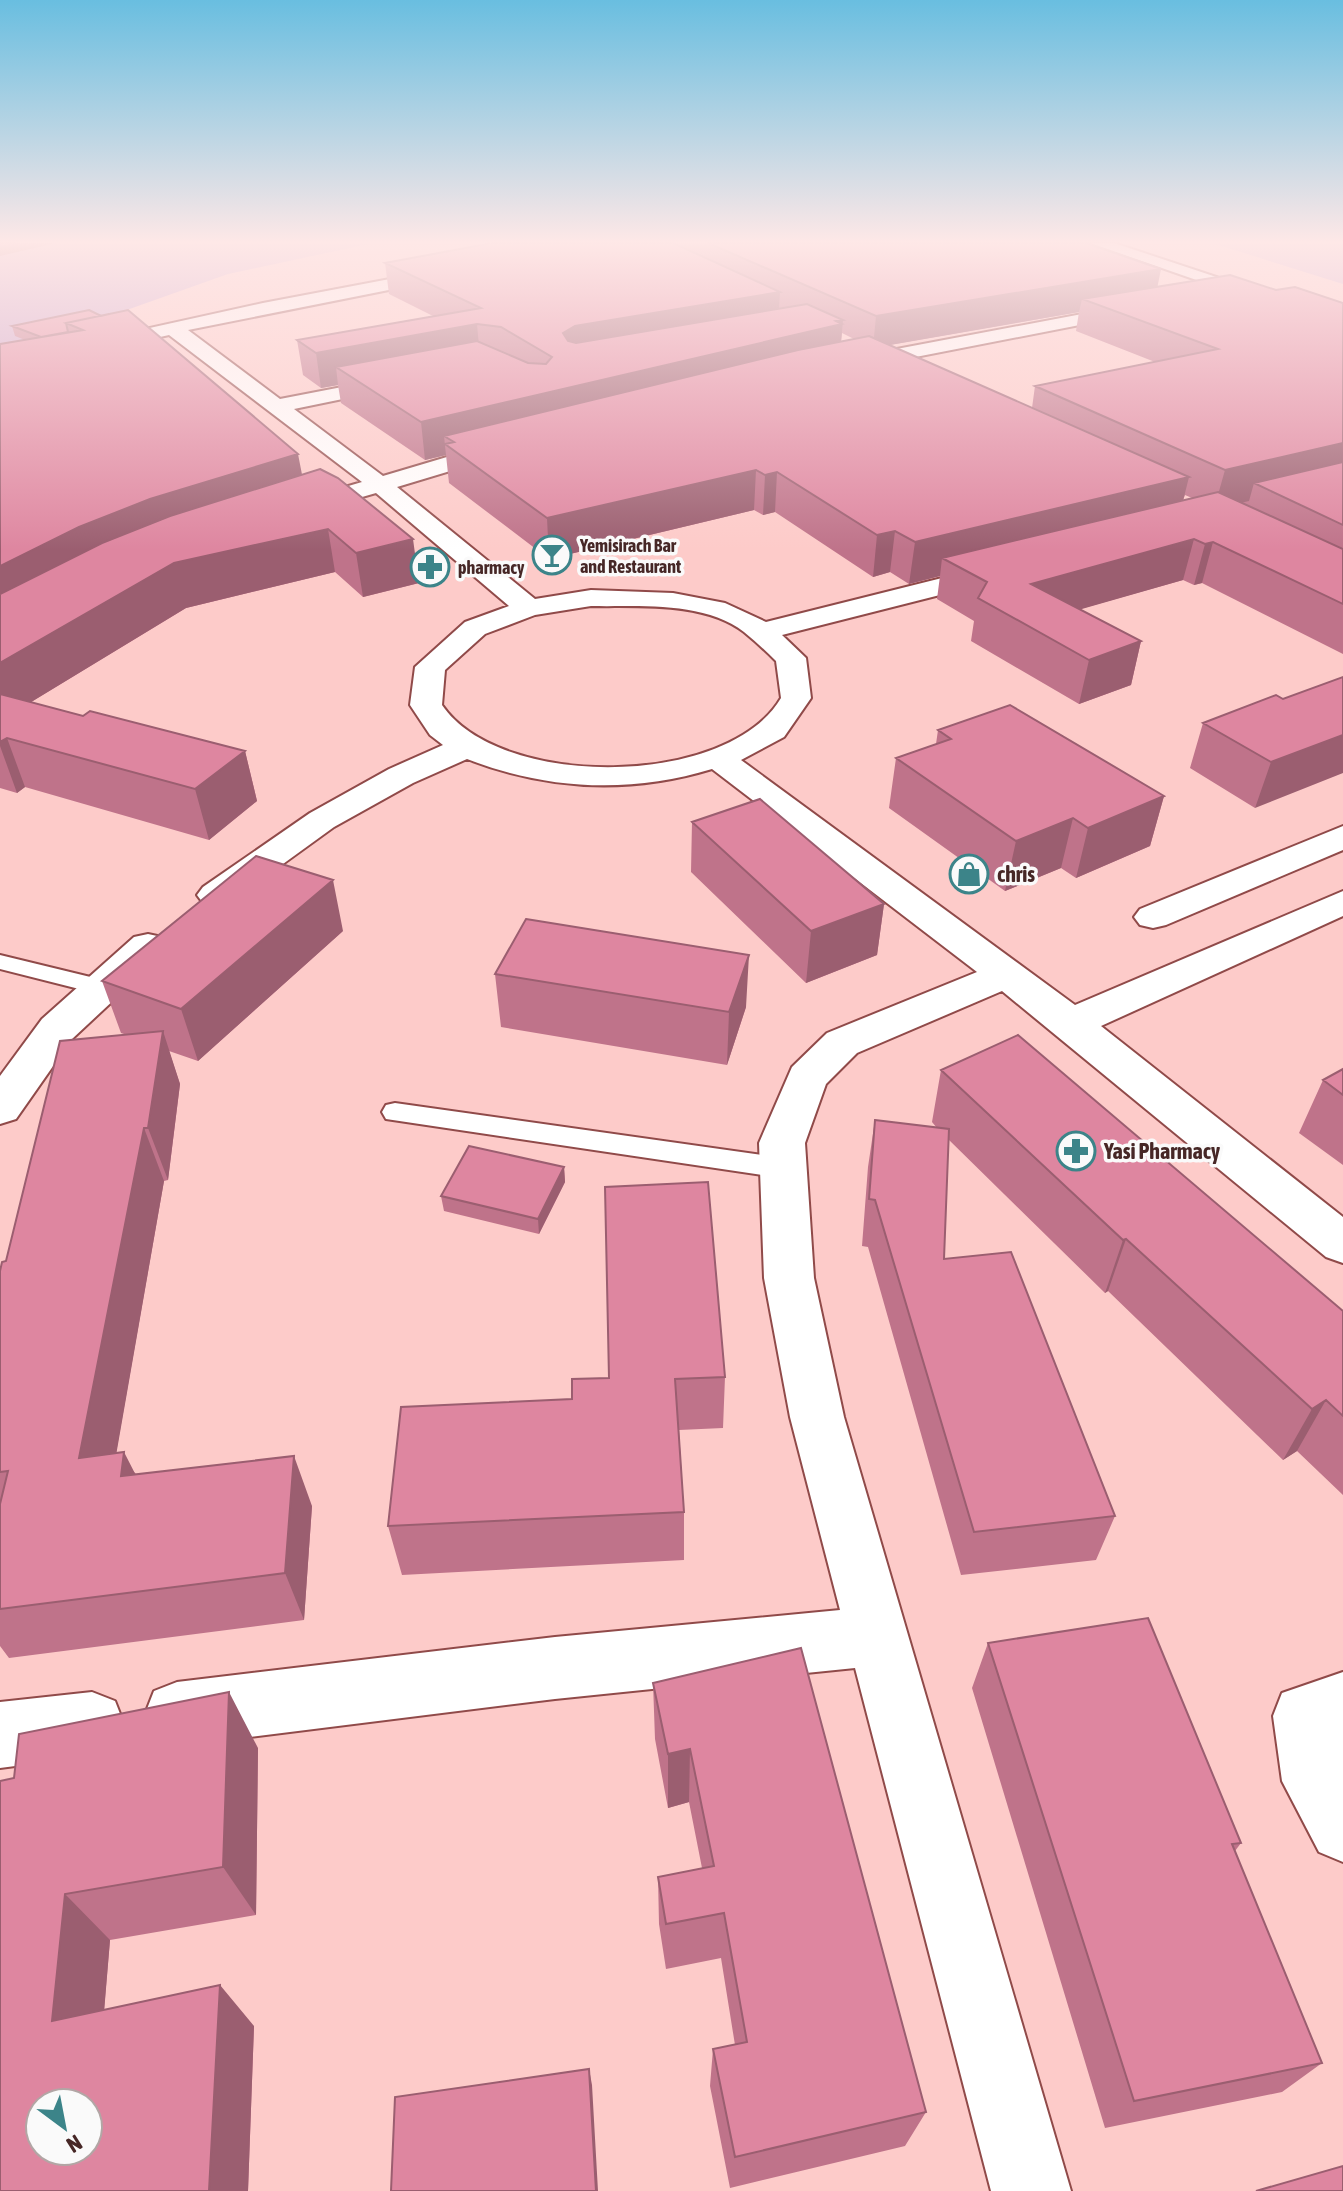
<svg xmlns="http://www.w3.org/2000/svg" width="1343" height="2191" viewBox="0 0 1343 2191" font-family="'Asap Condensed',sans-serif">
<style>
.green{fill:#c8a4cf}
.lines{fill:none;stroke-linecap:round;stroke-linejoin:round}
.service-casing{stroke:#904a49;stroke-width:4}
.minor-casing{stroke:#904a49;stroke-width:4}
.service{fill:#fff;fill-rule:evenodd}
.minor{fill:#fff;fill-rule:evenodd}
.wall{fill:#bf738a;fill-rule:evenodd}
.shaded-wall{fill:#9b5e70}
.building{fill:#de86a0;stroke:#9b5e70;stroke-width:2;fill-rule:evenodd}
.labels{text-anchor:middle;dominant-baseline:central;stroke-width:7;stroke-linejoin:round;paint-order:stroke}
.far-poi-label{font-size:18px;font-weight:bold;fill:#462726;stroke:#fafafa;text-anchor:start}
.poi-label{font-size:22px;font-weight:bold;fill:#462726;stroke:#fafafa;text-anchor:start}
</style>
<rect width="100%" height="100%" fill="#fdcbc9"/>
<path class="green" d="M0,243H373L228,274L0,355Z
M1212,243H1343V284Z"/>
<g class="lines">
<g class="service-casing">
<path id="service" d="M0,955L111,982L115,987L111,992L103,995L0,969Z
M395,1103L783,1158L793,1161L797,1168L793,1175L783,1178L386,1119L382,1112L386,1105Z"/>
</g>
<g class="minor-casing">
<path id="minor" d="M1090,243H1114L1343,319V331Z
M448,268L456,273L454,277L188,330L280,399L399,376L406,378L409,382L406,386L294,409L383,476L494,443H510L513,448L510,453L397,487L535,599L591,590L673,593L725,603L766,622L998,564L1007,566L1011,572L1007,578L782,635L806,658L811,698L784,737L741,760L1075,1005L1343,891V916L1101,1026L1343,1217V1263L1326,1257L1002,991L857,1053L826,1084L805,1143L814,1278L844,1417L1071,2191H991L855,1668L555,1699L177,1746L154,1737L145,1714L154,1691L177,1682L555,1637L840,1610L790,1417L764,1278L759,1143L792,1067L827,1033L977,972L712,769C630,794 547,790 467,759L413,783L334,827L229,903L216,906L203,903L197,895L203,887L310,813L389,769L443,745L430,735L410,705L415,667L465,622L509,606L376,493L296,516L287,514L284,509L287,504L362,482L169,335L0,373V361L263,303ZM591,606C638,607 704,601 744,632C755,641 766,651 776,661L781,698C728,788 500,790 442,705L445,670L485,634L535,615Z
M1135,304L1144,309L1141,313L849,370L839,364L849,358Z
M1343,826V850L1166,925L1153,928L1140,925L1134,917L1140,909Z
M148,934L162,937L168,946L162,955L72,1039L16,1119L0,1124V1076L42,1019L134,937Z
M1343,1672V1862L1319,1852L1282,1781L1273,1716L1282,1693Z
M92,1692L115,1701L124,1724L115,1747L92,1756L0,1768V1702Z"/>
</g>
<use href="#service" class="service"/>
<use href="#minor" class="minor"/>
</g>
<path class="wall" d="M492,243H1086L1158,286L1276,290L1343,303V654L1202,583L1194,585L1183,580L1080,609L1141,641L1131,685L1079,704L971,641L974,621L937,599L940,576L909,584L890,572L873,577L775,512L763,515L754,510L549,559L449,483L446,455L425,460L341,403L338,385L321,388L303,375L297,340L433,316L389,294L385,263ZM1079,312L1076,331L1155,362L1035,386L1032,408L889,345ZM842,333L854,339L841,341ZM1185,495L1192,498L1183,500Z
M89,310L302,475L419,583L363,597L335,572L186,608L31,702L83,716L245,751L257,801L209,840L25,787L17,793L0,788V344L25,340L15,336L12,326Z
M1343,677L1255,808L1190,768L1203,723L1283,699Z
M938,730L1164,796L1150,846L1076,878L1061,868L1005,891L889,808L896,758L936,744Z
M692,822L884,904L877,955L806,983L691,872Z
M343,931L198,1061L169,1051L180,1084L168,1180L164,1181L116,1453L136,1474L312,1506L304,1620L9,1658L0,1646V1271L127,1035L121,1033L102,981Z
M495,974L746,1007L727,1065L501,1027Z
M1343,1069V1165L1299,1133L1323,1080Z
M941,1070L1343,1311V1495L1297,1451L1283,1460L1108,1291L1105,1293L948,1139L944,1259L1115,1516L1096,1560L961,1575L868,1247L862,1246L868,1167L875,1120L937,1128L932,1122Z
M564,1167L565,1182L539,1234L444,1211L441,1196Z
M725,1377L723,1428L679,1430L684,1512V1560L402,1575L388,1526L572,1399V1379Z
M988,1643L1241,1843L1235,1851L1322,2063L1282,2092L1105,2128L972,1688Z
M653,1683L926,2112L905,2146L730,2188L710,2086L713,2049L735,2045L721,1958L666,1969L659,1924L658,1877L702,1868L689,1802L668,1808L655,1739Z
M258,1748L256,1915L110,1940L104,2010L254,2026L248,2191H0L14,1778Z"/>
<path class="shaded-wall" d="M16,243H56L0,256V247Z
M1161,269L1155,299H1082L1079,312L873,348L876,316Z
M780,292L778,325L576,360L563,333L575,326Z
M843,320L840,354L454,442L444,436L446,455L425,460L421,422Z
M477,324L480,358L336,367L338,385L321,388L316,353Z
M1343,443V478L1254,483L1249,501L1214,509L1225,470Z
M298,454L306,495L0,620V566L79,527L150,499Z
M756,470L754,510L549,559L547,518Z
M777,472L775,512L763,515L765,475Z
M1189,477L1179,517L942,558L940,576L909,584L915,542Z
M328,529L335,572L186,608L0,721V663L174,563Z
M895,531L890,572L873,577L877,535Z
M413,539L419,583L363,597L356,553Z
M1194,539L1183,580L1026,625L1031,584Z
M1213,542L1202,583L1194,585L1205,544Z
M1141,641L1131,685L1079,704L1089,660Z
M1343,735V773L1255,808L1271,762Z
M7,738L25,787L17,793L0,746V742Z
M245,751L257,801L209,840L195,789Z
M1164,796L1150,846L1076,878L1088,828Z
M1073,818L1061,868L1005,891L1016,841Z
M333,880L343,931L198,1061L181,1009Z
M884,904L877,955L806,983L811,931Z
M749,955L746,1007L727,1065L729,1012Z
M163,1031L180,1084L168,1180L148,1128Z
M144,1128L164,1181L107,1507L79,1458Z
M564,1167L565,1182L539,1234L538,1219Z
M1126,1239L1108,1291L1105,1293L1123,1240Z
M1326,1400L1297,1451L1283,1460L1312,1409Z
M124,1452L149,1501L121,1476Z
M294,1456L312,1506L304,1620L285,1573Z
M229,1692L258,1748L256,1915L223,1867Z
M690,1749L689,1802L668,1808V1754Z
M65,1894L110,1940L100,2061L52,2021Z
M220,1985L254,2026L248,2191H209Z
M589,2069L592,2085L598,2191H596Z"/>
<path class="building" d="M0,243H16L0,247Z
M492,243H673L780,292L575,326L563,333L568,341L576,343L807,304L843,320L836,321L842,324L421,422L336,367L477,341L528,363L546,364L552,357L501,327L477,324L316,353L297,340L481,308L385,263Z
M708,243H1086L1161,269L876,316Z
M1230,275L1276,290L1295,287L1343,303V443L1225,470L1035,386L1218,349L1082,299Z
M89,310L101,316L109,314L66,323L68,332L41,337L12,326Z
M128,310L298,454L150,499L79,527L0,566V344L83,330L66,323Z
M869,336L1189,477L915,542L895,531L877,535L777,472L765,475L756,470L547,518L445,444L454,442L444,436L798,350Z
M1343,462V525L1254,483Z
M320,469L338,478L413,539L356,553L328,529L174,563L0,663V594L102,543L170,516Z
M1218,492L1343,549V604L1213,542L1205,544L1194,539L1031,584L1141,641L1089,660L978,598L987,582L942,558Z
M1343,677V735L1271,762L1203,723L1276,695L1283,699Z
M0,694L83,716L90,711L245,751L195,789L7,738L0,742Z
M1010,705L1164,796L1088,828L1073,818L1016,841L896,758L951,739L938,730Z
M760,799L884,904L811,931L692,822Z
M256,856L333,880L181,1009L102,981Z
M526,919L749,955L729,1012L495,974Z
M163,1031L148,1128H144L79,1458L124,1452L121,1476L294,1456L285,1573L0,1609V1504L8,1471L0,1472V1271L2,1262L6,1261L60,1041Z
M1018,1035L1343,1311V1416L1326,1400L1312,1409L1126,1239L1123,1240L941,1070Z
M1343,1069V1095L1323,1080Z
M875,1120L949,1129L944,1259L1011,1252L1115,1516L974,1532L875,1200L869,1199Z
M469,1146L564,1167L538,1219L441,1196Z
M708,1182L725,1377L675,1379L684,1512L388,1526L401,1407L572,1399V1379L609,1378L605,1187Z
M1148,1618L1241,1843L1232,1844L1322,2063L1134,2101L988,1643Z
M801,1648L926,2112L735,2157L713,2049L747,2042L724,1913L666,1924L658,1877L714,1866L690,1749L668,1754L653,1683Z
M229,1692L223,1867L65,1894L52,2021L220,1985L209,2191H0V1781L14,1778L19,1734ZM40,2103H88V2151H40Z
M589,2069L596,2191H391L395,2097Z
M1343,2166V2191H1256Z"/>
<linearGradient id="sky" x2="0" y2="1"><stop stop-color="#69bee0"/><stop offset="0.44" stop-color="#fee8e7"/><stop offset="1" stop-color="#fee8e7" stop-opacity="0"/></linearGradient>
<rect width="1343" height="550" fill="url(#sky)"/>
<defs>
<g id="bar-ring" transform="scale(2)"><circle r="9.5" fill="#fafafa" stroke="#3c8489" stroke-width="1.5"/><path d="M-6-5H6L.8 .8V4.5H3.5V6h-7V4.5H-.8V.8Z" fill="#3c8489"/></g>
<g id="pharmacy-ring" transform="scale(2)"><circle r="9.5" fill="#fafafa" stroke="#3c8489" stroke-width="1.5"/><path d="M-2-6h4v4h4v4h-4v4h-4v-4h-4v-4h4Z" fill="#3c8489"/></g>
<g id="shop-ring" transform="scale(2)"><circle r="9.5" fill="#fafafa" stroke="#3c8489" stroke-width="1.5"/><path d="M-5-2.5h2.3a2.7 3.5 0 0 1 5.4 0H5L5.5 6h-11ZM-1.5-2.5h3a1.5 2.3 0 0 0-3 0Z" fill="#3c8489"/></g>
</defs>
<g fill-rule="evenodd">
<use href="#bar-ring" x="552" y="555"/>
<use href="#pharmacy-ring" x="430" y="567"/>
<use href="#shop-ring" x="969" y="874"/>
<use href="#pharmacy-ring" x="1076" y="1151"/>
</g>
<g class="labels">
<g class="far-poi-label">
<text x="580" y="545">Yemisirach Bar<tspan x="580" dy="21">and Restaurant</tspan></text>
<text x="458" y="567">pharmacy</text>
</g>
<g class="poi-label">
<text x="997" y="874">chris</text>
<text x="1104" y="1151">Yasi Pharmacy</text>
</g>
</g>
<g transform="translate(64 2127) rotate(148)"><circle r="38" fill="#fafafa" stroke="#b2a6a5" stroke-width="2"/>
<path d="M0-6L14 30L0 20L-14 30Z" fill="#3c8489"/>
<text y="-12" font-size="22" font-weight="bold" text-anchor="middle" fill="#462726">N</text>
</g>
</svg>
